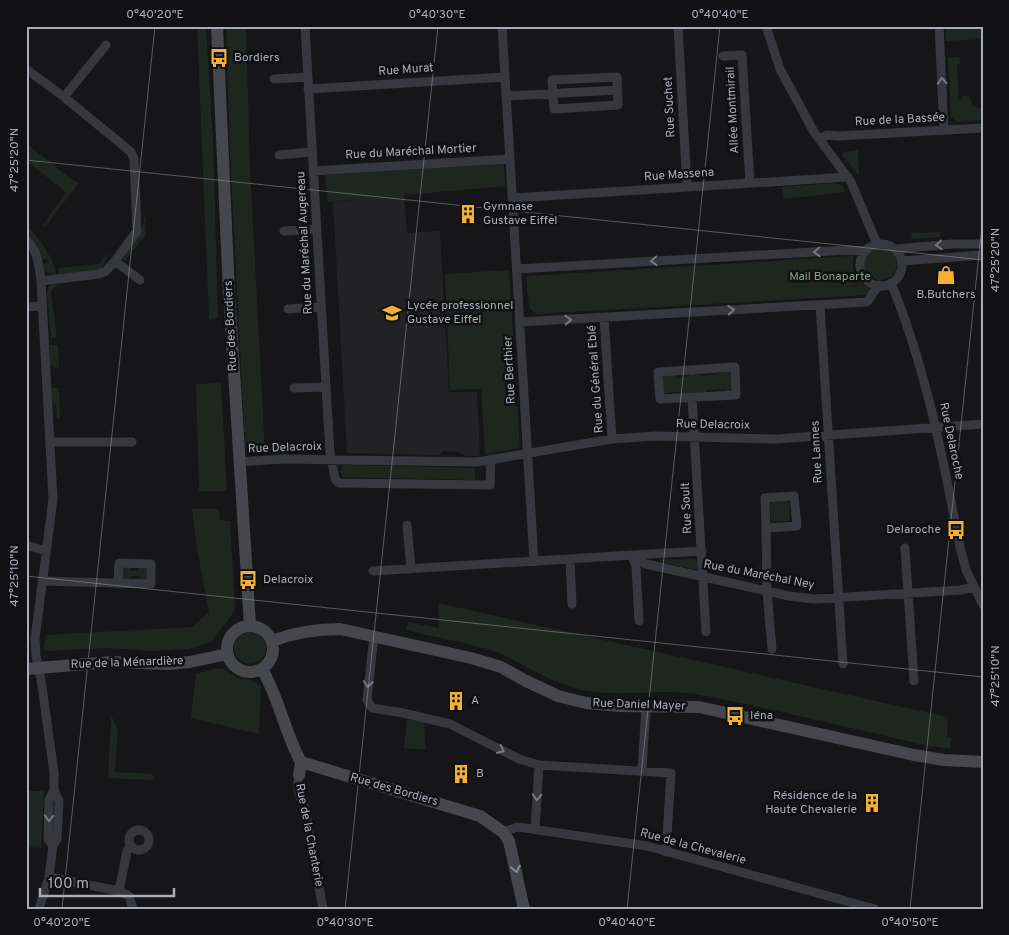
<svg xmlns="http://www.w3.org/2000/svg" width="1009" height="935" viewBox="0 0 1009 935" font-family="Overpass,sans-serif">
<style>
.built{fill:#222225}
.green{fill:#1e261f}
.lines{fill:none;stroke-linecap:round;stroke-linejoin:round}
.street{stroke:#37383d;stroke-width:9}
.secondary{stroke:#45474d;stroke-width:12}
.oneway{stroke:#757881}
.oneway2{stroke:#858993}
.ticks{fill:none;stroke:#a8adb8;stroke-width:1;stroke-opacity:0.45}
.labels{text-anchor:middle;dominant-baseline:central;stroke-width:5;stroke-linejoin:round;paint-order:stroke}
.poi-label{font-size:12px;fill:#a8adb8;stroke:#111113;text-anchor:start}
.street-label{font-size:12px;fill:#a8adb8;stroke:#111113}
.park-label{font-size:12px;fill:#7fa381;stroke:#111113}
.neatline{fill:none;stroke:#a8adb8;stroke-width:2}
.ticks-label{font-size:12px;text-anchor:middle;fill:#a8adb8}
</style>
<rect width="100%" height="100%" fill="#161618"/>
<path class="built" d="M404,195L407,233L440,231L449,392H477L480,456H466L458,452L443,451L439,455L347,453L333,202Z"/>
<path class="green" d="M197,26H206L213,138L218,318L209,319Z
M226,26H246L250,168L265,453L250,454L247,453L245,446L230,154Z
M945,26H983V39L946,41Z
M959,57L961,64L957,65L959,99H961V96H969L972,106L983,109V120L957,122L951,117L948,58Z
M26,143L71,179L79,183L44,228L43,225L65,193L64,190L26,161Z
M858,150L859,176L842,155L843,152Z
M504,164L505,186L328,202L325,175Z
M833,183C839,184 843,185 846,192L783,199L782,187Z
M144,217H146L145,236L124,261C121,246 145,238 144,217Z
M26,226C39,236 54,259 56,275L44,271L42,264L49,263V259H41L36,244L27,235Z
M940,232V237L912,239L911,233Z
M865 264a16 16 0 1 1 32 0a16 16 0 1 1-32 0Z
M107,254L108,255C105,260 105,265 100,270L59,275V268L99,264Z
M852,254C855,258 853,259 853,265C854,278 861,284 872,290L868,295L536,314L529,307L526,278L529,276L851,256Z
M509,270L520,448L485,454L481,389L450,390L445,274Z
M56,283L57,286L52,290L51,293L57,338L51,337L47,293L49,286Z
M51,345H58L59,368L52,367L50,364V347Z
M728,371L731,374V389L729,392H726L725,389L706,390V393L680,395L679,392L667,393L666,395L663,393L662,377L665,375L677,374V377L690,376V373H699L700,376L719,374V372Z
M221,383L227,491H199L196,384Z
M53,388H59L60,418H57L56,405L52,402V389Z
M347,465L475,468V480L343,477L340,472L342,466Z
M786,501L789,503L790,519L787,521L774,522L771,520L770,505L772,502Z
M192,509H219L220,520L230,521L235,609L232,615L212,640L204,644L189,649L154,651L107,648L46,651L44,648L46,635L192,627L209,612L197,549Z
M694,559L697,562L698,567L693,569L661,562L660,560Z
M131,565L130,571H138L140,566L146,568L147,573L145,581L138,583L140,576H132L129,582H124C121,575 122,567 131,565Z
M438,603L948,717L947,737L951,738L950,749L930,746C851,729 773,708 694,694C658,688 621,698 584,690C570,687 555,682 542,675C525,667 509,656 491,650C463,642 434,637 406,630L408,622L439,628Z
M234 648a16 16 0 1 1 32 0a16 16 0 1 1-32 0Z
M213,669H223L238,678L250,680L261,686L259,734L191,718L196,674Z
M112,717L118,730L115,772L152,774L154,780L108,778L111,718Z
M407,719L424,722L426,750L404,748Z
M26,791H44L41,848L26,847Z"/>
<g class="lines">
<path class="street" d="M305,26L326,387L330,452L335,479L339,483L490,485L491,459
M502,26L534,562
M678,26L687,187
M766,26L780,69L814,132L851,182L877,244
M939,26L944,130
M723,56L742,55L750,183
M26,69L64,97L131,152L134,159L137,231L115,261L106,271L99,274L41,281
M617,77L618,105L554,109L552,80Z
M274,79L308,77
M308,89L505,77
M506,96L618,90
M64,97L106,45
M820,139L827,135L838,136L983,128
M279,155L312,152
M313,171L510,159
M513,198L848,177
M284,231L316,229
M26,240C38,249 39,267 41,281L53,499L35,639L36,656L41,679L54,773V790L59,801L57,839L53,845L49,877L39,909
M860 265a21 21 0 1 1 42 0a21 21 0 1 1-42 0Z
M896,249L952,244H983
M115,261L140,280
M902,261L983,255
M517,269L849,250L865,251
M891,283C926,368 943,458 960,547L966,570L983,605
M820,305L843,664
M26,307L43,306
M288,309L321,307
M604,317L612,439
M520,322L867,302L879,285
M735,367L736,395L660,399L658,372Z
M294,388L326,387
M692,398L706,632
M51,442H132
M239,462L283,459L477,462L612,439L655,436L776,439L983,424
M407,525L411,569
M766,528L765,498L794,496L797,526L766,528L767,591L772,649
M26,545L46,551
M905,548L914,681
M570,560L572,604
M373,571L632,555L646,564L789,596L814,599L961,590L974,587
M42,581L151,584V564L119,563L118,584
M639,621L636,567L632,555L702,551
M374,636L367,700L372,708L403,713L450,724L519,759L539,765L671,773L666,852
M642,771L646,706
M299,775C296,788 299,796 305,808L323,909
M535,829L539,765
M129 840a10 10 0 1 1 20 0a10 10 0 1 1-20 0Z
M503,832L518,827L647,846L875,909
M53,845L48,839L49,800L54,790
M49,877L119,891L129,896L133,909
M119,891L127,851L131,847"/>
<path class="secondary" d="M217,26L229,293L250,625
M227 649a23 23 0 1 1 46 0a23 23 0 1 1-46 0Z
M272,641C293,633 319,629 340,629L471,658L501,667L526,681L558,696L586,703L620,706L699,707L914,755L944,760L983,762
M26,669L111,662L169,664L190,662L227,654
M262,669C279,698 285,733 301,762L480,816L503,832L509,841L524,909
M299,775L301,762"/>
</g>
<defs><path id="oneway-chevron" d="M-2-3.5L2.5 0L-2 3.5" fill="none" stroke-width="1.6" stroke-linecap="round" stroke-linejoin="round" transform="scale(1.25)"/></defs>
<g class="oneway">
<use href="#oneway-chevron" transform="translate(942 81) rotate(-93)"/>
<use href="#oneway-chevron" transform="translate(939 245) rotate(177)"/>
<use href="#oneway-chevron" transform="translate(817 252) rotate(177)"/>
<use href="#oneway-chevron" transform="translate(654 261) rotate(177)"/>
<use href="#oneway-chevron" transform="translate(731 310) rotate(-3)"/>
<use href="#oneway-chevron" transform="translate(568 320) rotate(-3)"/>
<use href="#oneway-chevron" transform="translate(368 684) rotate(96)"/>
<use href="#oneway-chevron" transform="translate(501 750) rotate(26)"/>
<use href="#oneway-chevron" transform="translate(537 797) rotate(93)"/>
<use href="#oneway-chevron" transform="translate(49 818) rotate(92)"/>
</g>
<use class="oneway2" href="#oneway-chevron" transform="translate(516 869) rotate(79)"/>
<path class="ticks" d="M26,160L983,260M26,576L983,677M62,909L155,26M345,909L438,26M627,909L720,26M910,909L983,216"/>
<defs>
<g id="bus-bare" transform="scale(1.5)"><path d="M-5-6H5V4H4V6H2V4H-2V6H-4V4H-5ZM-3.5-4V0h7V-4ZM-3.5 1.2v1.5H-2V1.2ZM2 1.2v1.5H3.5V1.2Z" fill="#f2b134" stroke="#111113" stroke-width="2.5" paint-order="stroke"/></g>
<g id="building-bare" transform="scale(1.5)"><path d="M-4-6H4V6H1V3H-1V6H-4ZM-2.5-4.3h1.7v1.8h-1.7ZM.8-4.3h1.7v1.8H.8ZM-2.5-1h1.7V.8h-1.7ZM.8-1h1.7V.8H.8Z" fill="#f2b134" stroke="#111113" stroke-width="2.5" paint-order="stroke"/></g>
<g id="shop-bare" transform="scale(1.5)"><path d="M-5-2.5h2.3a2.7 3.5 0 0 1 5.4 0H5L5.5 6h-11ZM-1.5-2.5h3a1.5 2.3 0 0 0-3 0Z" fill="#f2b134" stroke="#111113" stroke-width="2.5" paint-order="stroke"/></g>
<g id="school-bare" transform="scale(1.5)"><path d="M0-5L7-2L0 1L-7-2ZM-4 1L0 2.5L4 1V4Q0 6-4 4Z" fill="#f2b134" stroke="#111113" stroke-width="2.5" paint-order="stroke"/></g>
</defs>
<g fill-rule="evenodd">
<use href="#bus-bare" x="219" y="58"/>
<use href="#building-bare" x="468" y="214"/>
<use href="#shop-bare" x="946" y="275"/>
<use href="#school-bare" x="392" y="313"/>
<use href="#bus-bare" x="956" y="530"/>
<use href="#bus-bare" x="248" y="580"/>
<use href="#building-bare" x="456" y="701"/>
<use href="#bus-bare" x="735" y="716"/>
<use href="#building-bare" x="461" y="774"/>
<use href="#building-bare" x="872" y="803"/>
</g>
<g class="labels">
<g class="poi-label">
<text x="234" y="58">Bordiers</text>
<text x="483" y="207">Gymnase<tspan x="483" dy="14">Gustave Eiffel</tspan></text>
<text x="946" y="295" text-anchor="middle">B.Butchers</text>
<text x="407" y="306">Lycée professionnel<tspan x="407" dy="14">Gustave Eiffel</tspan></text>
<text x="941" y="530" text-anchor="end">Delaroche</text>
<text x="263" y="580">Delacroix</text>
<text x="471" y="701">A</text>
<text x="750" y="716">Iéna</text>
<text x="476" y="774">B</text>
<text x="857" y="796" text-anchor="end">Résidence de la<tspan x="857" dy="14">Haute Chevalerie</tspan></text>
</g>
<g class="street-label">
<text transform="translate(406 70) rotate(-4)">Rue Murat</text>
<text transform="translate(670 107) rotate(-93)">Rue Suchet</text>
<text transform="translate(733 110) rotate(-93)">Allée Montmirail</text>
<text transform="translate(900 120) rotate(-3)">Rue de la Bassée</text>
<text transform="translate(411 152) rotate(-3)">Rue du Maréchal Mortier</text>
<text transform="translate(679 175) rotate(-4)">Rue Massena</text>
<text transform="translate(305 243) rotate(-93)">Rue du Maréchal Augereau</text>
<text transform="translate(231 326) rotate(-93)">Rue des Bordiers</text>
<text transform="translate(510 370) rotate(-93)">Rue Berthier</text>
<text transform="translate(596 379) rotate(-94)">Rue du Général Eblé</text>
<text transform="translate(713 425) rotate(1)">Rue Delacroix</text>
<text transform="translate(951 441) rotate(78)">Rue Delaroche</text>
<text transform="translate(285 448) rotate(-2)">Rue Delacroix</text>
<text transform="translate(817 452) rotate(-93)">Rue Lannes</text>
<text transform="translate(687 508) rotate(-93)">Rue Soult</text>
<text transform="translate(759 575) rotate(11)">Rue du Maréchal Ney</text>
<text transform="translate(127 663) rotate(-2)">Rue de la Ménardière</text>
<text transform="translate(639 705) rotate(2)">Rue Daniel Mayer</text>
<text transform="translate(394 790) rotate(16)">Rue des Bordiers</text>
<text transform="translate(309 835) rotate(79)">Rue de la Chanterie</text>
<text transform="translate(693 847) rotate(15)">Rue de la Chevalerie</text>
</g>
<g class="park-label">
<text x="830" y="277">Mail Bonaparte</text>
</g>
</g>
<rect width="1009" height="935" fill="none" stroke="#111113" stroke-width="55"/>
<path d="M40 888v8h134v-8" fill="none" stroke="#a8adb8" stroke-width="2.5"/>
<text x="48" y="888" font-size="15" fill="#a8adb8" stroke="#111113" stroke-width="4" paint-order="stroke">100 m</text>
<rect x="28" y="28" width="954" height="880" class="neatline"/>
<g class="ticks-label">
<text x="155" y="18">0°40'20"E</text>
<text x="437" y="18">0°40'30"E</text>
<text x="720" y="18">0°40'40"E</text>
<text transform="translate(14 160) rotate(-90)" y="4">47°25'20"N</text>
<text transform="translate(995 260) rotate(-90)" y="4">47°25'20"N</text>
<text transform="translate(14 576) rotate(-90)" y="4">47°25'10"N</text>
<text transform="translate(995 676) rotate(-90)" y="4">47°25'10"N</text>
<text x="62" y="926">0°40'20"E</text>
<text x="345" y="926">0°40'30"E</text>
<text x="627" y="926">0°40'40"E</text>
<text x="910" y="926">0°40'50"E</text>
</g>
</svg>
